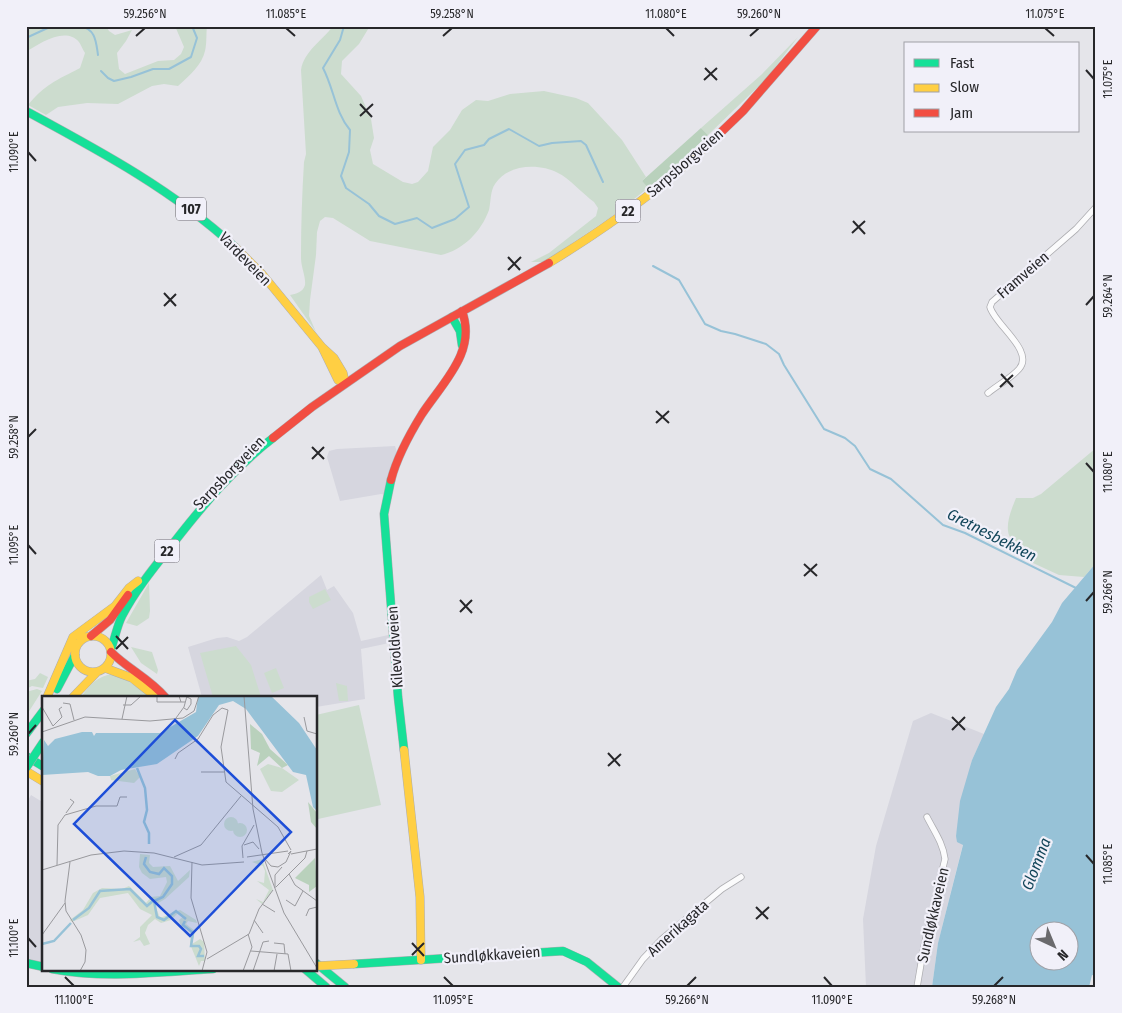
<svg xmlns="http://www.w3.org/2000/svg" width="1122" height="1013" viewBox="0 0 1122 1013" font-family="'Fira Sans Condensed',sans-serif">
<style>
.built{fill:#d6d6df}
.green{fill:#ccdcce}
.forest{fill:#b9d1bc}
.water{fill:#97c2d7;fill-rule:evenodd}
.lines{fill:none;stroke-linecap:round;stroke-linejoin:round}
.stream{stroke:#97c2d7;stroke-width:2}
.street-casing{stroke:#adadb1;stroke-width:7}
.fast-casing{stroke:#adadb1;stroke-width:9}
.slow-casing{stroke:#adadb1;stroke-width:9}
.jam-casing{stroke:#adadb1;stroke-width:9}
.street{stroke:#fbfbfc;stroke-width:5.5}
.fast{stroke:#16e098;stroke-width:8}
.slow{stroke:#ffcf43;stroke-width:8}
.jam{stroke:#f24e42;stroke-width:8}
.fast-bridge-casing{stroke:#adadb1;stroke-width:9;stroke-linecap:butt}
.slow-bridge-casing{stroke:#adadb1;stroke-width:9;stroke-linecap:butt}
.fast-bridge{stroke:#16e098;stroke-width:8}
.slow-bridge{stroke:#ffcf43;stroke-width:8}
.ticks{fill:none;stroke:#27272a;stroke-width:2}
.labels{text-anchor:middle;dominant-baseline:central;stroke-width:4.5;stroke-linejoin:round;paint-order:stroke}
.shield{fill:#f1f0f9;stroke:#646368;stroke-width:1}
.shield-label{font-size:14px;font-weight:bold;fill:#27272a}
.street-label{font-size:15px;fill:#27272a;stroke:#f1f0f9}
.water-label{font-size:16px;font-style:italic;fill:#13465a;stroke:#f1f0f9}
.inset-river{fill:none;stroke:#97c2d7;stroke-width:2.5}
.inset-road{fill:none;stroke:#99999d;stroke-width:1}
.view{fill:#1d4ed8;fill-opacity:0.15;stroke:#1d4ed8;stroke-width:2.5}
.inset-edge{fill:none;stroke:#27272a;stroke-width:2.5}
.neatline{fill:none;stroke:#27272a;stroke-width:2}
.ticks-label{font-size:12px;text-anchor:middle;fill:#27272a}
</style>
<rect width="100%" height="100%" fill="#e5e5ea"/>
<path class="built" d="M395,446L398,455L386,495L381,494L340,501L327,457L329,451L337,449Z
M321,575L327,590L334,586L353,613L361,641L393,634L394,642L361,649L365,699L316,707V697H202L188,647L217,638L227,637L239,641L247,637Z
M931,713L984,734L972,760L958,826L956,836L963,844L938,943L932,987H866L863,919L876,846L913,721Z
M31,795L44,803V965L26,961V804Z"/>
<path class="green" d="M37,26H106L109,31L115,35L132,30L126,41L117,53L119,69L125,74L158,61L174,60L181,54L184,47L175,26H207C206,34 207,43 205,51C202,65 189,76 178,86L164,84L152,86L118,104L87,103L58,107L46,115L28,105C44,85 57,80 80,68L85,53C83,50 81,45 79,42C65,26 39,44 26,52V31Z
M333,26H370L359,44L342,61L341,74L361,96L371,119L374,138L370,150L373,164L403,182L412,184L418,182L428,171L433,147L450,130L462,110L476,100L488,101L510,94L544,91L576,98L588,103L622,140L646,177L642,181L648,188L611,217L544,262H531L549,253L596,216L598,208L594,202C583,194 569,178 558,173C539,163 508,164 495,184C490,191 491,202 489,210C481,232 463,250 441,255L370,241L333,218L325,217L320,221L317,232L316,255L310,300L309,316L316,332L290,295C296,294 303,292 305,285C306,277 301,267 301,258C301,226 302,194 304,162L306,154L301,70C304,51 322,41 333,26Z
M798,37L767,78L708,135L701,128L761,75Z
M1096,448V563L1084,577L1059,575L1020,557C1019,548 1012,543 1009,535C1005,524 1012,508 1016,498H1033L1041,494Z
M149,583L150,611L149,618L137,626L126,623Z
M325,589L331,600L313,609L309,602V597Z
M236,646L251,665L261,697H213L200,653Z
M131,647L152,652L158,670L157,674L141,663Z
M276,668L284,688L272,693L264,673Z
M40,673L48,677L43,688L32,686L26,689V681L35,679Z
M113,674L124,678L151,697H81C90,685 97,676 113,674Z
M336,683L347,686L348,701H339Z
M37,689L42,691L26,716V692Z
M359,705L381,805L318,819L316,813V715Z"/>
<path class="forest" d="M701,128L708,135L677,165L648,188L642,181Z"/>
<path class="water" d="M1096,563V976L1092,975L1089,987H932L938,943L963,845L957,842L956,836L960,801L972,760L996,707L1009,689L1017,670L1052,622L1062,603ZM1040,930H1070V960H1040Z"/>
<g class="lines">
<path class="stream" d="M61,26L65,28L72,26
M80,26C96,29 96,42 98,55
M344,26L340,40L323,68C334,89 335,112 350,130L349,152L341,176L346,188L369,204L379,216L395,224L417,218L432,228L455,219L469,207L455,164L465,150L484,145L489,139L509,129L539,146L552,143L581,141L586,145L603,182
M26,38L52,26
M101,71L108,78L114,81L131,77L153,69H169L191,57L197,38L192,26
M653,266L679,280L705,324L721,331L735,334L766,344L779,354L784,365L824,429L845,438L855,446L870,469L891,479L943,525L965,533L1076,588"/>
<g class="street-casing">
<path id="street" d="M988,393C998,385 1011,378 1019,369C1035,351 995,325 990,307L992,302L1076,229L1096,207
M623,987L643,959L662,939L722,889L741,877
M917,987L924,946L945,859C943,843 934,831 927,817"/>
</g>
<g class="fast-casing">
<path id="fast" d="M26,111C100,151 173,190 235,247
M452,317L460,331L462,345
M391,480L384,514L398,697L404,750
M111,649C115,638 117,626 122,616C136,589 156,565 175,541C204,504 235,467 273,438
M57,689L75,655
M26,734L44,710
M26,756L44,767
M26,963L44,967
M316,963L345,987
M354,964L563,951L587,962L618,987
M52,969C106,979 159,972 213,969
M305,969L326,987"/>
</g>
<g class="slow-casing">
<path id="slow" d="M235,247L262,274L322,347L334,358L343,373L345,383L338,380L322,347
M549,263C608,227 665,186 715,138
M75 654a18 18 0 1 1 36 0a18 18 0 1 1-36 0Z
M105,668L132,678L156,697
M47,697L73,637L115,606L129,588L138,581
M73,697L97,672
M404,750L420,897L421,960
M26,771L44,782"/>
</g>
<g class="jam-casing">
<path id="jam" d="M715,138L743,111L817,26
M273,438L312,407L400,346L549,263
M391,480C397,457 409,435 422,414C443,382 477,352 462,311
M91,636L110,620L128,595
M111,652C128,669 150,679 165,697"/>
</g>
<use href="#street" class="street"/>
<use href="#fast" class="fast"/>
<use href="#slow" class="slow"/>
<use href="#jam" class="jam"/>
<g class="fast-bridge-casing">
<path id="fast-bridge" d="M26,768L44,741"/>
</g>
<g class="slow-bridge-casing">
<path id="slow-bridge" d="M316,966L354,964"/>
</g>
<use href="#fast-bridge" class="fast-bridge"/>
<use href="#slow-bridge" class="slow-bridge"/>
</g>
<path class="ticks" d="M286,28L295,36M666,28L674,36M1045,28L1054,36M136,36L145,28M443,36L452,28M750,36L759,28M705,68L717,80M1086,70L1094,79M704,80L717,68M360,104L372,117M360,116L373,104M28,152L36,161M853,221L865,234M852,233L865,221M508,257L520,270M508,270L521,257M164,293L176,306M1086,305L1094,296M164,306L176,294M1001,374L1013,387M1000,387L1013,375M656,411L669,423M656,423L669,411M28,437L36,429M312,447L324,459M312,459L324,447M1086,463L1094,472M28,545L36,554M804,564L817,576M804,576L817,564M460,600L472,613M1086,601L1094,592M460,612L472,600M116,636L128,649M116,649L128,637M952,717L965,730M952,730L965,717M28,734L36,725M608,753L620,766M608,766L621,754M1086,855L1094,864M756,907L768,919M756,919L769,907M28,938L36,947M412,943L424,956M412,955L424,943M65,977L74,986M444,977L453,986M824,977L832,986M687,986L696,977M994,986L1003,977"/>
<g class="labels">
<g class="shield">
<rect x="176" y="197.5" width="30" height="23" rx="4"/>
<rect x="615.5" y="199.5" width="25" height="23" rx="4"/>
<rect x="154.5" y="539.5" width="25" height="23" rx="4"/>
</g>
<g class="shield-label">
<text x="191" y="209">107</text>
<text x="628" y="211">22</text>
<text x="167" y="551">22</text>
</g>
<g class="street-label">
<text transform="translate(685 163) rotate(-41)">Sarpsborgveien</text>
<text transform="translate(245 259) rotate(46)">Vardeveien</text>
<text transform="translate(1023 275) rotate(-41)">Framveien</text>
<text transform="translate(229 473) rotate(-46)">Sarpsborgveien</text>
<text transform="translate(395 647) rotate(-94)">Kilevoldveien</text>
<text transform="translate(933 915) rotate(-77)">Sundløkkaveien</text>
<text transform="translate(678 928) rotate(-42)">Amerikagata</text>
<text transform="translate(492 955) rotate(-4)">Sundløkkaveien</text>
</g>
<g class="water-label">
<text transform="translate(992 535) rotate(27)">Gretnesbekken</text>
<text transform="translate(1036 864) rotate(-69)">Glomma</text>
</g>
</g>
<g transform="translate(42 696)">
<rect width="275" height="275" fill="#e5e5ea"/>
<path d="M226,68L240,72L257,84L240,96L229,95L218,73ZM93,73L98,81L92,87L69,84L68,80ZM182 128a7 7 0 1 1 14 0a7 7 0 1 1-14 0ZM191 134a7 7 0 1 1 14 0a7 7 0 1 1-14 0ZM98,158L108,159L107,167L111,171L128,170L136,185L148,174L147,181L123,203L113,209L118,222L138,214L154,224L155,227L146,225L144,228L153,235L150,248L158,243L162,246L163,265H159L157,270L148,248L149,235L139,230L137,224L142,220L136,217L129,224L119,227L113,223L106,229L103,237L108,248L102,250L98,244L91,246L98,241V231L110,219L98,213L86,197L58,202L46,219L30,226L28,224L41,214L51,197L60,192L80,193L87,190L104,207L109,201L118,200L125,186L124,181L108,183L100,177L97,171ZM220,163L231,194L220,208L214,203L221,206L227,194L215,185L222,187L223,175L221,170L210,166Z" fill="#ccdcce"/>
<path d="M208,28L220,38L228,53L246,69L240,72L227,60L215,70L218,57L209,53ZM266,106L275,117V133L269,126ZM273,162L275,190L267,196V189L253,182Z" fill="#b9d1bc"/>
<path d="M156,0H229L257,27L275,54V115L271,111L264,79L251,76L204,13L191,5L177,9L156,40L115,68L79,74L68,80H56L46,76L0,79L2,44L6,50L13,43L40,36H50L52,40L54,37H118L154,16Z" fill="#97c2d7"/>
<path class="inset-river" d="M95,72L103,92L105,114L102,126L107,137V148M104,161L102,168L108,176L117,178L122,172L130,180V188L121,201L112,205L115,221L122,224L134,215L144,223M31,224L47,212L58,195L88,193L105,210L112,204M143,225L141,229L151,237L149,250H157L159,253L156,260H162M0,248L12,245L29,227"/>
<path class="inset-road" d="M115,0V6H143M124,0H137L139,6M202,0L211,113L220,157L242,217L275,272M21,7L28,8L32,24M81,9H89L99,0M0,11L11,30M142,12L145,14L149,8V3L145,1M180,12L186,14L179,51L184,86L236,131L249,154M262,21L265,35L275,38M134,22L142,11L145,0M80,23L85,0M11,30L20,21L17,13L20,11M0,36L43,21L108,25L141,22L152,15L157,0M133,63L136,57L156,43L171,19L180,12M159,76H182M24,117L32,106L28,103M202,149L211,146L217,153M249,158L275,153M132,161L159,149L199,100M205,161L246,155M201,162L200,150L212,129M223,163L229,170L236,171L244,166L249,155L246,158M28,166L23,205L24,215L39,239L44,254L43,266L38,275M150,166L149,202L165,256L160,275M15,169L16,129L23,119L54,110H75L78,101H85M0,174L49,159L82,155L112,157L160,169L202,166M247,178L253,189L275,205M234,191L263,162L265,155M233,192V179L240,171M244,204L253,210L261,195M220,208L233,216M264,220L267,213L275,211M212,224L221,237M0,239L23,207M232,247L242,248L243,258M209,255L246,258L249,275M165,263L207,238L217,213L231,194M201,275L210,251L206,238M211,275L221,246L227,245M232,275L235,258"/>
<path class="view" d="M133,24L249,136L148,240L32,128Z"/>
<rect width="275" height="275" class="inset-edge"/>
</g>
<rect width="1122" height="1013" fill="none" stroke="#f1f0f9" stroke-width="55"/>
<rect x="904" y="42" width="175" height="90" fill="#f1f0f9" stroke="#a0a0a6"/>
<rect x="914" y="59" width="25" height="8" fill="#16e098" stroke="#a0a0a6"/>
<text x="950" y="68" font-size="15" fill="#27272a">Fast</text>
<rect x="914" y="84" width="25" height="8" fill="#ffcf43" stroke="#a0a0a6"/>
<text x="950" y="92" font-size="15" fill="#27272a">Slow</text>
<rect x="914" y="109" width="25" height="8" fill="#f24e42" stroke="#a0a0a6"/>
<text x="950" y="118" font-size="15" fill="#27272a">Jam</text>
<g transform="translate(1054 946) rotate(136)"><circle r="24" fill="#f1f0f9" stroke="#a0a0a6"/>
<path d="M0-4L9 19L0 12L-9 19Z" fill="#6a6a6d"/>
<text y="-8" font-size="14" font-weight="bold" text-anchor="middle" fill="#27272a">N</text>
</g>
<rect x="28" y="28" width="1066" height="958" class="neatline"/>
<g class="ticks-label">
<text x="145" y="18">59.256°N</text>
<text x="286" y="18">11.085°E</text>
<text x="452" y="18">59.258°N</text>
<text x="666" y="18">11.080°E</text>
<text x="759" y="18">59.260°N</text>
<text x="1045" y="18">11.075°E</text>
<text transform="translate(1108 79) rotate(-90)" y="4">11.075°E</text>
<text transform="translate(14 152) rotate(-90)" y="4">11.090°E</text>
<text transform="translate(1108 296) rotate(-90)" y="4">59.264°N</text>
<text transform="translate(14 437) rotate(-90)" y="4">59.258°N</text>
<text transform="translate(1108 472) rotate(-90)" y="4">11.080°E</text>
<text transform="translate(14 545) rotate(-90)" y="4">11.095°E</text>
<text transform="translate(1108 592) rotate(-90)" y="4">59.266°N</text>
<text transform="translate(14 734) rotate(-90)" y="4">59.260°N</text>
<text transform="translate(1108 864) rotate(-90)" y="4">11.085°E</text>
<text transform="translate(14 938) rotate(-90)" y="4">11.100°E</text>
<text x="74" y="1004">11.100°E</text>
<text x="453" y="1004">11.095°E</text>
<text x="687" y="1004">59.266°N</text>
<text x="832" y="1004">11.090°E</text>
<text x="994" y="1004">59.268°N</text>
</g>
</svg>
